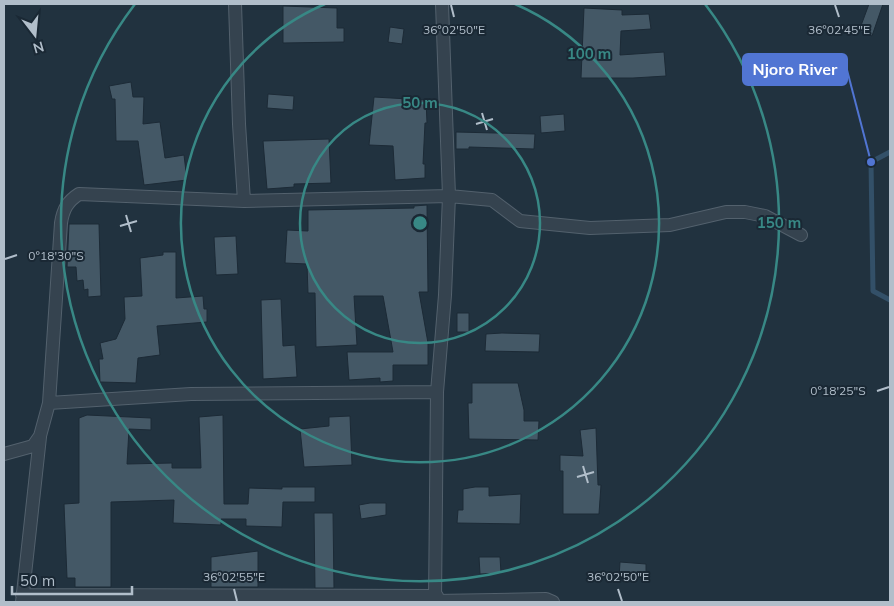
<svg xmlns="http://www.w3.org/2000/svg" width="894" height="606" viewBox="0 0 894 606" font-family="Mulish,sans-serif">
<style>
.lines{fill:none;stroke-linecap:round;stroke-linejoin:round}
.stream{stroke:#335068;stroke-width:5}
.building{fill:#445866;stroke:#1c2a36}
.street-casing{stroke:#53616d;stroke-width:14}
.street{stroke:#35434f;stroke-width:12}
.ticks{fill:none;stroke:#b1beca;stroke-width:2}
.ring{fill:none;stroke:#388885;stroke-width:2.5}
.ticks-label{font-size:12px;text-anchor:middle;fill:#b1beca;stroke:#1a2834;stroke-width:4;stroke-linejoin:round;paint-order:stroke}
.centre{fill:#388885;stroke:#1a2834;stroke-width:2.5}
.ring-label{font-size:15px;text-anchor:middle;font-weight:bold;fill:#388885;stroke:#1a2834;stroke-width:4;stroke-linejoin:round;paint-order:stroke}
.leader{fill:none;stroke:#5175d3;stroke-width:2}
.callout-dot{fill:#5175d3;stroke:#1a2834;stroke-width:2}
.callout{fill:#5175d3;stroke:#5175d3;stroke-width:2}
.callout-label{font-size:16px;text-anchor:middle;font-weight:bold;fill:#fff}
</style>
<rect width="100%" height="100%" fill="#21323f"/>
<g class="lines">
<path class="stream" d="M890,152L871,162L873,291L890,300"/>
</g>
<path class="building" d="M869,4H883L872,36L859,31Z
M283,6L337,8V28H344V42L283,43Z
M584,8L622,10V15L649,14L651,29L621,31L620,55L664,52L666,76L633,78H581Z
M390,27L404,29L402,44L388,42Z
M131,82L133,97H144L143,124L160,122L165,158L184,155L187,180L144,185L138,141H116L115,99H112L109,86Z
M268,94L294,96L293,110L267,108Z
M374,97L426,100L427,123H425L423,164H425V178L395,180L393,146L369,145Z
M564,114L565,131L541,133L540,116Z
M456,132L535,134L534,149L469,147V149H456Z
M329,139L331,183L294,184V187L267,189L263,141Z
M427,205L428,292H419L428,343V365H393V381L380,382V378L349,380L347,352H393L383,296H354L357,345L316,347L315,293H308L307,264L285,263L287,230L308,231V210L414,208V206Z
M69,224H99L101,296L88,297V289L84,290L83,280L77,281L76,267H67Z
M236,236L238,274L216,275L214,237Z
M163,252H176V298L203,296L204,309H207V322L157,326L160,355L138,358L136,383L100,382L99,359H103L100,343L116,339L125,319L124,297L142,296L140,258L163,255Z
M281,299L283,346L295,345L297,377L263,379L261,300Z
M457,313H469V332H457Z
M502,333L540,334L539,352L485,351L486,334Z
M472,383H518L524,410V421H539L538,440L469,439L468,403H472Z
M87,415L151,418V430L129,429L127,464L172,463V468H201L199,417L223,415L224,504H248L249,488L282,489V487H315V502H283L282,527L246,526V519H221V525L173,523L174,500L111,502V587H75V578H67L64,504L79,503V418Z
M350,416L352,465L304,467L300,429L329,426V417Z
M596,428L598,485H601L599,514H563V471H560V455L583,456L580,430Z
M475,487H489V496L521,494L520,524L457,523L458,510H463V489Z
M370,503H386V515L361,519L359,505Z
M314,513H333L334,588H315Z
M258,551V587H211V557Z
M479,557H500L501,573L480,574Z
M620,562L646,564V579L619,578Z"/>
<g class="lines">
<g class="street-casing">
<path id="street" d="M235,4L239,124L244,201
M49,403L191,394L437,392L445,295L449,196L442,4
M4,454L33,446L40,436L49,403L61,223C63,209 68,201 79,194L244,201L449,196L492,200L520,221L590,228L670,225L726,212H745L765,216L801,235
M22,595L437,596
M435,601L546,599L553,602
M22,602L40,437
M435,602L437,392"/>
</g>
<use href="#street" class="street"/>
</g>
<path class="ticks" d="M451,5L454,17M835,5L839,17M482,113L487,130M476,124L493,119M126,215L131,232M120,226L137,221M5,259L17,255M877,391L889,387M583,466L588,483M577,477L594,472M234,589L237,601M618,589L622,601"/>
<g class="ring">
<circle cx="420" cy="223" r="120"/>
<path d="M515 4A239 239 0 1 1 325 4"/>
<path d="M705 4A359 359 0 1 1 135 4"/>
</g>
<g class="ticks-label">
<text x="454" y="34">36°02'50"E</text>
<text x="839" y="34">36°02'45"E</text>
<text x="56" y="260">0°18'30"S</text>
<text x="838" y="395">0°18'25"S</text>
<text x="234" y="581">36°02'55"E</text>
<text x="618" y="581">36°02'50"E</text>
</g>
<circle cx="420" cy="223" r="8" class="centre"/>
<g class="ring-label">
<text x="589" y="59">100 m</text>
<text x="420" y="108">50 m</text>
<text x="779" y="228">150 m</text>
</g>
<path class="leader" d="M871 162L847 70"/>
<circle class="callout-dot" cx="871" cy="162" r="5"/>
<rect class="callout" x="743" y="54" width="104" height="31" rx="5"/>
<g class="callout-label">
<text x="795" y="75">Njoro River</text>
</g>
<rect width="894" height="606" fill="none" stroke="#b1beca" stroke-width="10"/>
<g transform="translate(35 35) rotate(164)" stroke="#1a2834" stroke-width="4" paint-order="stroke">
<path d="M0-4L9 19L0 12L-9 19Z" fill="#b1beca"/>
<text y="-8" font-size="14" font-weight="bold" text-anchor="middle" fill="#b1beca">N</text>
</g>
<path d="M12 586v8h120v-8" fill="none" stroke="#b1beca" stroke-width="2.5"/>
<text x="20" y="586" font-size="15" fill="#b1beca" stroke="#1a2834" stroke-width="4" paint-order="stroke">50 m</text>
</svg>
